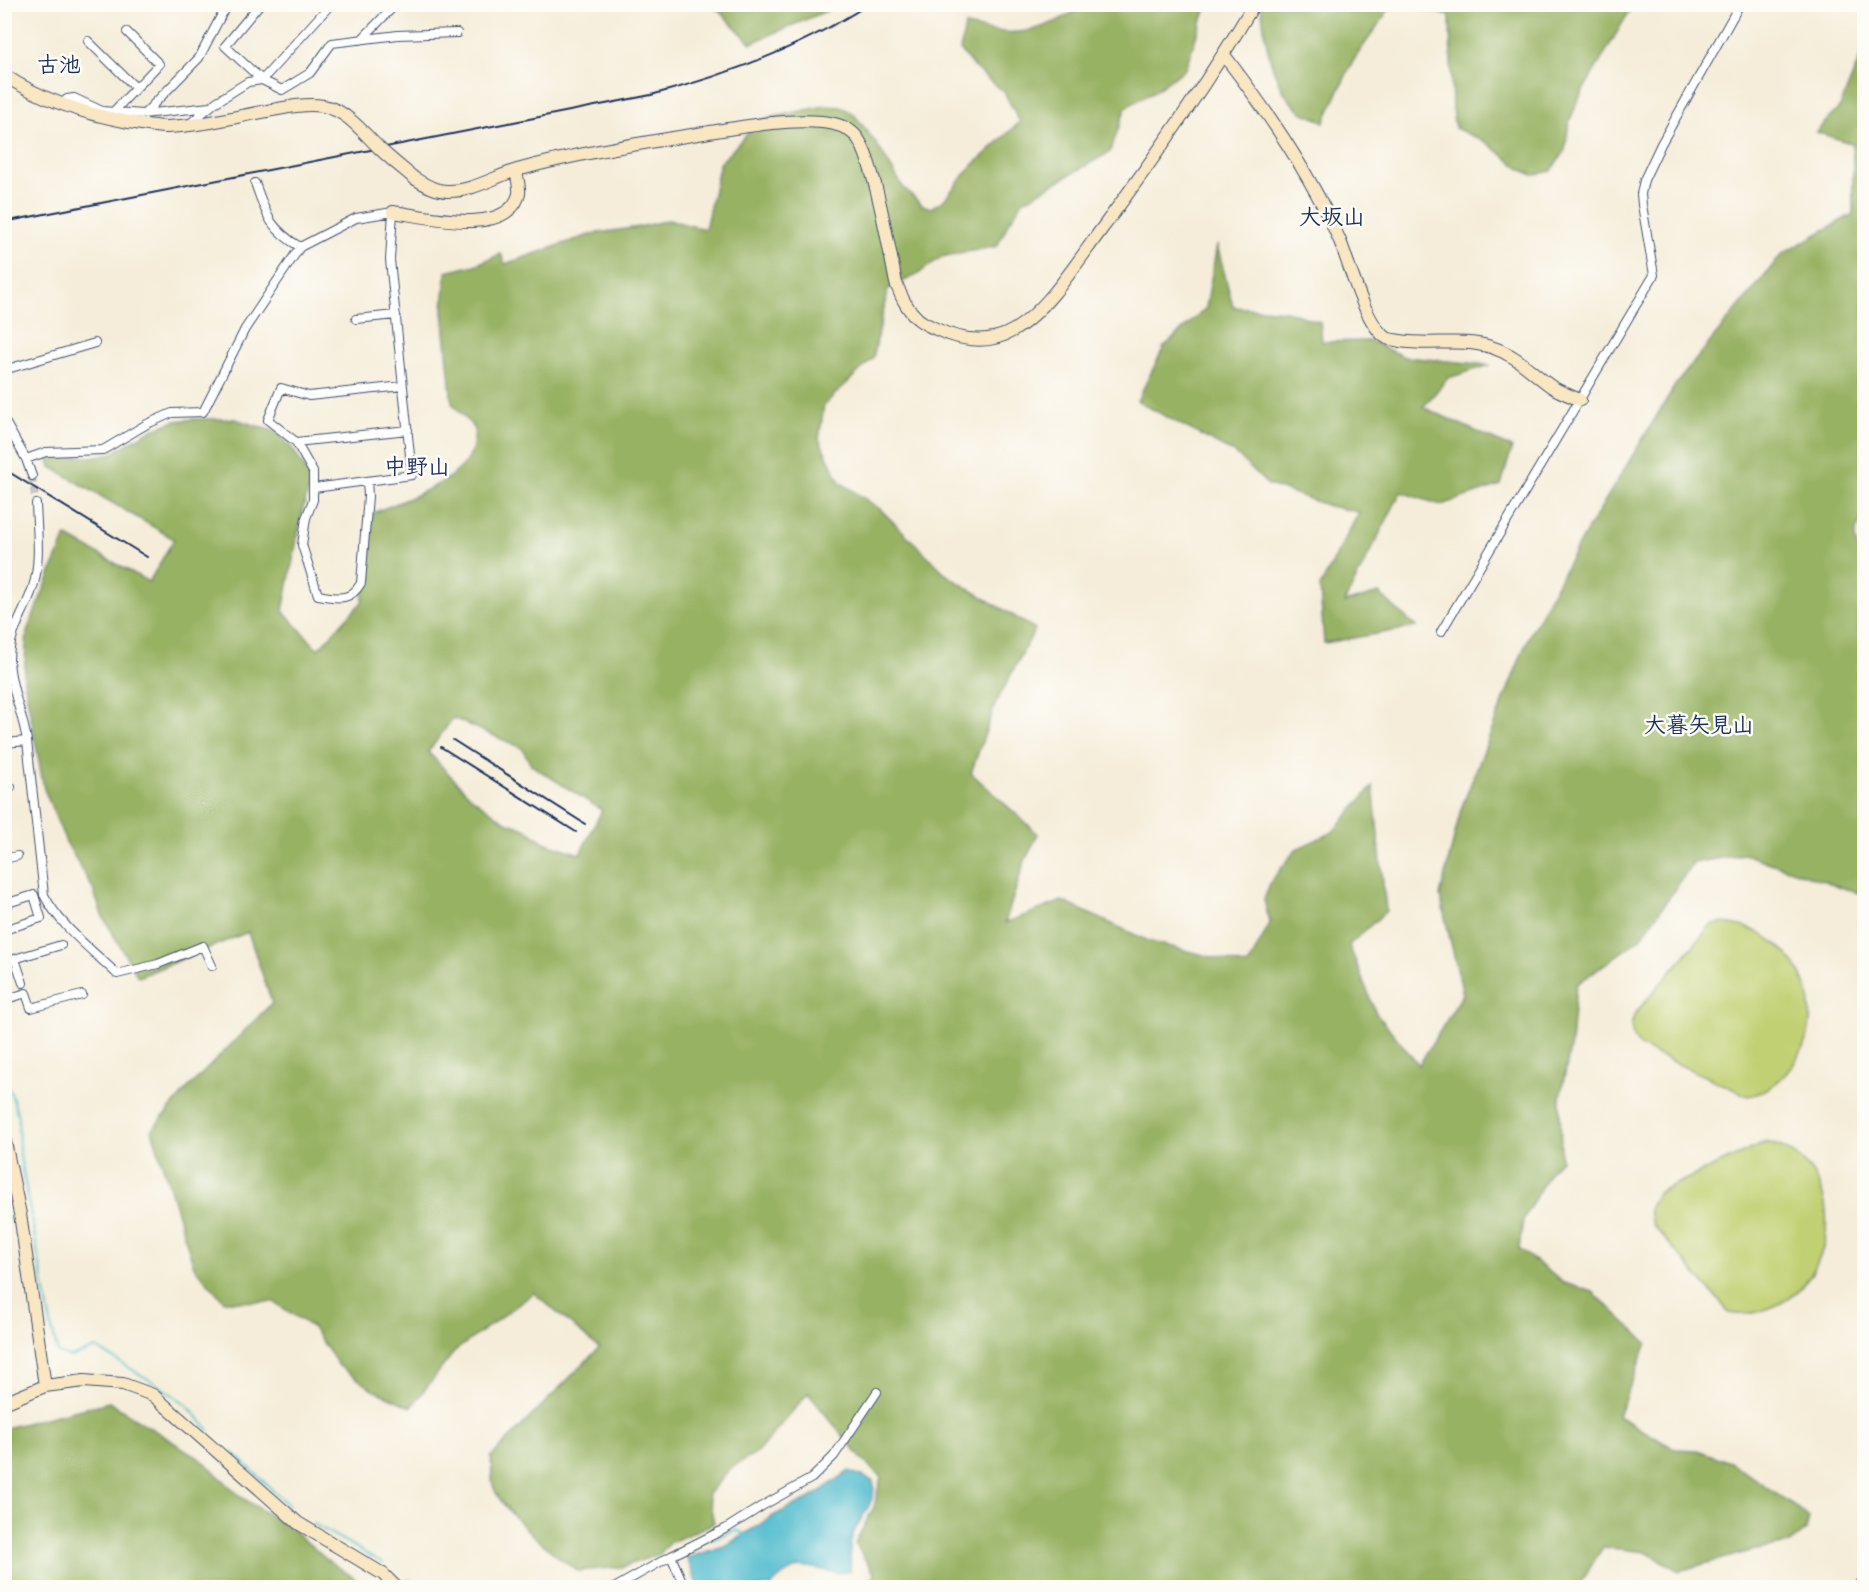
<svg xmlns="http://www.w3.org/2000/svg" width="1869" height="1592" viewBox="0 0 1869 1592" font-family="'Gochi Hand','Klee One',sans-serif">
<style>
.green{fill:#c1d072;stroke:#6e8068;stroke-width:1.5}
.forest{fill:#98b264;stroke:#5a7061;stroke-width:1.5;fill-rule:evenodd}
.water{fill:#51bcce;stroke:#367696;stroke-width:1.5}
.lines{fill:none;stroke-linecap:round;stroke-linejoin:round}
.stream{stroke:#51bcce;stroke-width:2}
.street-tunnel{stroke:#c9c7c0;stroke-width:8;stroke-dasharray:8 4;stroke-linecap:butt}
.street-casing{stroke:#3c4c70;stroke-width:10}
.secondary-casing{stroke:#3c4c70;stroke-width:14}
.street{stroke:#fff;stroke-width:8}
.secondary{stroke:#f9e7c3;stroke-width:12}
.rail{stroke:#1b2f5e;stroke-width:2}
.secondary-bridge-casing{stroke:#3c4c70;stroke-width:14;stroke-linecap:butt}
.secondary-bridge{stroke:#f9e7c3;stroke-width:12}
.labels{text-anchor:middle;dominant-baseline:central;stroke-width:5;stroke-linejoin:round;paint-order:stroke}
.quarter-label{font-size:22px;font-weight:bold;fill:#1b2f5e;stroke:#fdfcf7}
</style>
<rect width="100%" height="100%" fill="#fdfcf7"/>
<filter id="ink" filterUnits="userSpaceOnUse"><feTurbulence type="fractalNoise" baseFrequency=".0167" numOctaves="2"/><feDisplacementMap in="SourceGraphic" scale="12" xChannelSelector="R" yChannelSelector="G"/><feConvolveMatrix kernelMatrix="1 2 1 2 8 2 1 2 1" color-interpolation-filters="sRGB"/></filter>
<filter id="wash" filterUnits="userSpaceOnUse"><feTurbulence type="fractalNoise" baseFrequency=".008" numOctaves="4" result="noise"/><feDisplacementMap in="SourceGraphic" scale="24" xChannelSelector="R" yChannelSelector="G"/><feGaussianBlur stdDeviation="1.35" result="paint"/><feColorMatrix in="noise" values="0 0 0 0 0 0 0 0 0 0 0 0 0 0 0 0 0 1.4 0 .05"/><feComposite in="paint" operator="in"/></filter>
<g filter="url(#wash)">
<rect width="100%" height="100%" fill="#f5edd9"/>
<path class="green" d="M1721,923C1792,927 1837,1004 1793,1065C1782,1080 1767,1092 1748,1096L1641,1047C1630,1036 1628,1023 1638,1010L1711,925Z
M1766,1142C1848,1161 1844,1279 1770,1308C1757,1313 1743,1316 1730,1313L1652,1224C1647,1211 1650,1200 1661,1191Z"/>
<path class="forest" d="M713,5H837L826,11L751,43Z
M1084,5H1207L1185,69L1156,90L1126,107L1110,152L1023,201L1008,224L997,246L941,257L918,274L888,289L873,358L824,405L819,439L840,482L880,509L948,576L1035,629L995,705L971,773L1038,834L1024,863L1005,923L1062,901L1151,942L1248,966L1270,923L1264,900L1270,883L1296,849L1333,832L1373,786L1386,911L1349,945L1376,1013L1419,1065L1463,994L1440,896L1461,809L1528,638L1577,547L1676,384L1782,254L1853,214V144L1816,132L1840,107L1864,48V516C1850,535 1855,544 1864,563V895L1744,854L1693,863L1641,938L1576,985L1571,1044L1560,1098L1561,1160L1550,1171L1523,1220L1519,1249L1564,1283L1593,1292L1647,1343L1618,1416L1675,1449L1697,1450L1730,1462L1799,1509L1809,1518L1806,1530L1788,1544L1751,1551L1679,1571L1646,1552L1603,1547L1578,1587H859L875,1575L855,1543L874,1507L881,1477L861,1458L808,1393L756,1454L732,1467L708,1494L714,1523L669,1543L660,1554L622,1567L577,1571C555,1555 500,1511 493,1485C491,1476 492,1466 491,1457L599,1348L534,1293L455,1351L411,1407L374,1390L339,1366L313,1328L274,1302L224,1301L194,1267L152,1130L187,1089L272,1003L248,932L138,977L102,915L93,889L66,842L44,789L24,680L27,631L66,536L149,582L174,539L51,467L48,455L91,457L112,453L153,429L175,421L193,419H235L279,433L292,448L312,480L303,508L283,611L318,649L362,602L373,513C399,502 456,483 469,457C474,449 474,438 475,429L452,403L443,311L446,272L475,265L501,254L505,264L592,234L640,227L668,220L705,229L720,163L760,120L824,106L841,107L853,113L875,142L903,187L922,205L931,208L944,200L969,169L1020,122L1004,92L977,70L960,50L965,26C977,28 990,31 1003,32C1031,35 1062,21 1084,5ZM453,718L522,748L531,765L602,810L580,854L546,843L525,829L506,822L470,796L428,752Z
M1261,5H1334L1351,13L1361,5H1392L1353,61L1324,122C1317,118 1308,116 1302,112C1271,89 1265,40 1261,5Z
M1405,5H1633L1581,94L1569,122L1565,150L1551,171L1533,175L1522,170L1486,142L1455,128L1452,109L1450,16Z
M1217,245L1233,307L1286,311L1320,322L1322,342L1370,341L1404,357L1490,365L1448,378L1423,407L1512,448L1501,485L1441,505L1401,492L1344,603L1379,593L1416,627L1324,643L1320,587L1359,512L1329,506L1267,484L1236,454L1137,401L1164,347L1206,308Z
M109,1402L202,1460L241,1497L293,1530L326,1559L368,1587H5V1428Z"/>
<path class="water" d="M849,1471L873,1481C878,1500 860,1517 853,1534C847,1547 852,1559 850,1571C823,1578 810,1556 785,1574C779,1578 774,1581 771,1587H698L687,1558L727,1545L775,1515L812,1497Z"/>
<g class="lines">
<path class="stream" d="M4,1082L11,1093L18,1116L19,1151L51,1325L58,1353L71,1357L96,1348L158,1385L186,1404L209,1430
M233,1452L289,1506
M314,1524L383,1563
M711,1540L735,1530L745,1534
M408,1579L420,1588"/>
</g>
</g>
<g filter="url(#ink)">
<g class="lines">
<path class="street-tunnel" d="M32,476L36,504"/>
<g class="street-casing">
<path id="street" d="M260,4L225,46L262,80L282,90L310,73L332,43L398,35L457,33
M361,40L396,4
M88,41L136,88
M61,104L67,99L74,98L102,111L143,114L210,107
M114,111L159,64L127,32
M144,114L199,58L222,14L230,4
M188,125L216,102L248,82L262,80L331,4
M255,183C267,216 269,228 300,247
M356,319L396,315
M4,370L95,343
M4,420L26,459L46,452L103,450L147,424L172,413L203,412L245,329L300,247L356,218L393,212L390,260L412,475L314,488
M296,442L408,430
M26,459L32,476
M367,481L368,496L361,583C350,602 338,598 318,595L302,545L306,518L313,500V472L296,442L268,420L281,388L309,396L403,386
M36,504C37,531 41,561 33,587C25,613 9,631 9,660C10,688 23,714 27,741L44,895C60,926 92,950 117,974L158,964L203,946L212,966
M4,617V622
M1441,632L1654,275L1642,205L1641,194L1644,180L1661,144L1740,4
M4,743L27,741
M4,788L11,787
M4,859L17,856
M4,904L34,895L41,918L4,930
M15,959L23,983
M4,962L61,945
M4,1000L26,993L31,1008L82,995
M671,1556L685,1588
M614,1588L671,1556L727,1528L762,1506L812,1478L834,1456L877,1392"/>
</g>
<g class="secondary-casing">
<path id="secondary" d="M1224,55C1268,112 1311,175 1340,241C1349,263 1366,327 1387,338C1390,340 1397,340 1400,341C1431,346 1461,338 1491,347C1519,356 1529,371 1552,387C1560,392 1571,396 1580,400
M4,75C43,101 85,114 129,122C141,124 154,127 166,127C200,126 234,117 267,111
M414,178C424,184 435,191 447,191C471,192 494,177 517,170C578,153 642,143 704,133C742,127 783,119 822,122C834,123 846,126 855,135C873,152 890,254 896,283C901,296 906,308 917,318C922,323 930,326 936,329C962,341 989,345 1014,330C1046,311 1076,264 1098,234C1153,160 1207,84 1254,4
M393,212C425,216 507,238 519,194C520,187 517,178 516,171
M4,1137L20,1214L45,1386
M4,1403L45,1386L84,1381L123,1384L153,1395L298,1523L383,1574L397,1588
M1860,1588L1864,1582"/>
</g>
<use href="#street" class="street"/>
<use href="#secondary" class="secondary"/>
<path class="rail" d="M4,222L651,95C728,75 802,47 869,4
M4,469L147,557
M453,740L585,824
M441,747L576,832"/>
<g class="secondary-bridge-casing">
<path id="secondary-bridge" d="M267,111C284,108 305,103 323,106C346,110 362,131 378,147C389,158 402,168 414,178"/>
</g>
<use href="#secondary-bridge" class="secondary-bridge"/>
</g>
</g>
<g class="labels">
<g class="quarter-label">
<text x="59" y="68">古池</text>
<text x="1332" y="220">大坂山</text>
<text x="417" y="470">中野山</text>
<text x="1699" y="728">大暮矢見山</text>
</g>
</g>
<rect width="1869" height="1592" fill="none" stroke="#fdfcf7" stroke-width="24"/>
</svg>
